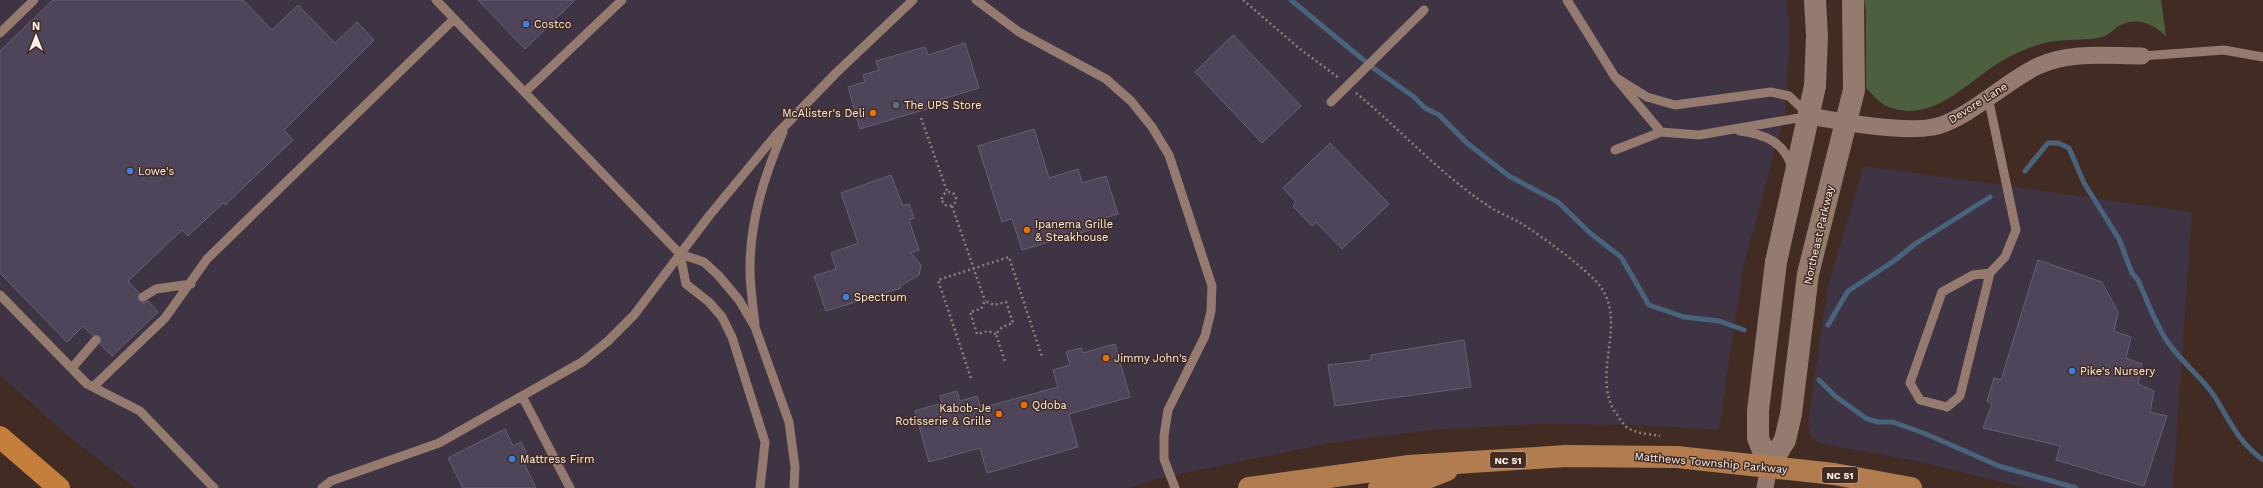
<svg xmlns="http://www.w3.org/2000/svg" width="2263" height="488" viewBox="0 0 2263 488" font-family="'Work Sans',sans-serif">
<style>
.commercial{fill:#3e3443}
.forest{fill:#4e5f40}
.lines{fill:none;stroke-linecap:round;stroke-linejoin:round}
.stream{stroke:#4a637d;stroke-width:5}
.building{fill:#4e455a;stroke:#695f75}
.path{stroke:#917e76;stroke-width:2.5;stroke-dasharray:2 3;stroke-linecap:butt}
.lane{stroke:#957a70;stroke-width:9}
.street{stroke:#957a70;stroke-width:17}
.secondary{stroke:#957a70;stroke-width:22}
.primary{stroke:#b27c51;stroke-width:22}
.highway{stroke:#c67e3d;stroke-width:22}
.shop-dot{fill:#3f7fe0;stroke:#412b22;stroke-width:1.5}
.service-dot{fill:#5c6f8a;stroke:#412b22;stroke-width:1.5}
.food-dot{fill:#e8710a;stroke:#412b22;stroke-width:1.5}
.labels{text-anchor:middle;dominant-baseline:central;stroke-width:3;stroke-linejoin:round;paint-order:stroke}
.shield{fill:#412b22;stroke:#c5b4ad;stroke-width:1}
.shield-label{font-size:10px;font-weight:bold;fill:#feefe9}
.poi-label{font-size:11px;fill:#feefe9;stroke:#412b22;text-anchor:start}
.street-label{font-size:11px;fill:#feefe9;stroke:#412b22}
</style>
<rect width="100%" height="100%" fill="#412b22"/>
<path class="commercial" d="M0,0H1786L1790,30L1785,114L1743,268L1719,430L1642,425L1535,424L1432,430L1330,443L1156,479L1129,488H135L62,431L0,375Z
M1864,166L2192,212L2173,488H2025L1917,461L1821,444L1811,436L1808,424L1827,290Z"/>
<path class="forest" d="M1864,0H2161L2166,36C2153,24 2137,16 2119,26C2114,29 2108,36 2102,37C2082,42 2057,37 2035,46C2026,49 2016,53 2007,58C1969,78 1933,128 1884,105C1878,101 1871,93 1866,88V12Z"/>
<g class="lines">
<path class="stream" d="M1291,0L1372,67L1414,97L1425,108L1439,115L1467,143L1509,176L1558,202L1590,233L1621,257L1649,305L1684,317L1719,321L1744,330
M2025,171L2048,143H2058L2069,148L2084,183L2119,239L2132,273L2138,280C2147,300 2155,323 2167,341C2181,362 2201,376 2215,397C2231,423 2237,440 2263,460
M1828,325L1848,291L1894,261L1915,244L1990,197
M1819,380L1835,396L1867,419L1878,422H1893L1926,434L1999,466L2076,488"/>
</g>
<path class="building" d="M53,0H243L272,30L298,5L335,43L357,22L374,40L284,130L293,140L225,205L223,203L188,236L182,230L128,281L139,293L138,300L143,303L148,301L158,312L112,356L100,344V336L92,335L83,326L67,342L0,273V51Z
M478,0H575L525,49Z
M1233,35L1301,106L1262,143L1195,72Z
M965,43L979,88L929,103L930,108L860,129L848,87L865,82L863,75L879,70L876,61L925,47L928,55Z
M1034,129L1049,178L1078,169L1082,183L1106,176L1118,214L1088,223L1090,230L1022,250L1012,219L1002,222L978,146Z
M1330,143L1389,204L1342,249L1316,222L1312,226L1293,206L1296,202L1283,188Z
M891,175L903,206L909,204L914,218L909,220L919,250L911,253L921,265L919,275L900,286L901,288L826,311L814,276L836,269L831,253L858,243L841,193Z
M2038,260L2102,282L2118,312L2114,331L2131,337L2126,358L2142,364L2138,384L2154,391L2150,412L2167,416L2144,486L2056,460L2060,446L1983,428L1992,404L1987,401L1994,378L2001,380Z
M1464,340L1471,387L1335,406L1328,365L1371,360V355Z
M1115,344L1130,397L1069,414L1078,447L987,473L980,448L929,462L915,411L942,403L940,396L957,391L960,401L977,396L981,408L1058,387L1053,370L1070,365L1066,352L1081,348L1083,353Z
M505,429L513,446L521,442L529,458L523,461L536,488H463L448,458Z"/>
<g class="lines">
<path class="path" d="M1243,0L1300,49L1339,78
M1356,93C1401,130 1441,175 1490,207C1499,213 1510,217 1519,222C1540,235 1586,268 1600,286C1628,324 1591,373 1615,412C1619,417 1623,425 1628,428C1638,434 1650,434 1660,436
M921,118L947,191
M942 199a7 7 0 1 1 14 0a7 7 0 1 1-14 0Z
M952,206L985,301
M996,334L988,331L977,334L970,312L981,309L985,301L994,305L1006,302L1013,323L1002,327L996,334L1005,362
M971,378L938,280L1009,257L1042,357"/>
<path class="lane" d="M436,0L680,254
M976,0L1019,32L1106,79L1131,101L1152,127L1169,155L1212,286L1211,311L1205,336L1168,410L1164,436V459L1175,488
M1567,0L1615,77
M0,33L34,0
M2142,56L2224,50L2263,57
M1615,77L1647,97L1675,105L1771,92L1789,96L1810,116L1699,135L1661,132Z
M525,92L622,0
M1988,97L2016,230L2005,257L1990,273L1960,396L1947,407L1920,400L1910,383L1942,292L1973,275L1990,273
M1331,102L1424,10
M1740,131C1764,134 1785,142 1792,168
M1615,150L1661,132
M0,295L87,384L140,411L214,488
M143,297L156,289L191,284
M755,324C753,306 750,287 750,269C750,220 764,177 783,132
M72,368L96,340
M93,387L165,318L207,259L454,19
M522,396L570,488
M322,488L331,481L439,443L582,362L608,341L634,315L709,216L775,136L836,73L913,0
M760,488L765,442L732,337L722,317L709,302L686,284L680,254L704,262L719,276L739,300L755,327L789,422L795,467L794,488"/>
<path class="street" d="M1810,116C1843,122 1901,133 1933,127C1964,122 2007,80 2038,66C2070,51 2108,56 2142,56
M1765,488L1769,466"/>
<path class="secondary" d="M1769,466L1785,440L1791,414L1808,274L1854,90L1853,0
M1769,466L1758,438V411L1776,262L1815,86L1817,36L1815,0"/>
<path class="primary" d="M1249,488L1409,466L1566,456L1677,457L1834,474L1911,488
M1379,488L1417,482L1447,470"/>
<path class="highway" d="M0,437L59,488"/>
</g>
<g class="shop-dot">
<circle cx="526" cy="24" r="4"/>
<circle cx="130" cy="171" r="4"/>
<circle cx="846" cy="297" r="4"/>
<circle cx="2072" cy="371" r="4"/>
<circle cx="512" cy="459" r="4"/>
</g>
<circle class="service-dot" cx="896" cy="105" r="4"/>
<g class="food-dot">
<circle cx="873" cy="113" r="4"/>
<circle cx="1027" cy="230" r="4"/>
<circle cx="1106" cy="358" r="4"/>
<circle cx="1024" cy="405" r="4"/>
<circle cx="999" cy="414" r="4"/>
</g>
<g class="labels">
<g class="shield">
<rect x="1490" y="452" width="36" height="16" rx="3"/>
<rect x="1822" y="467" width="36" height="16" rx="3"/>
</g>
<g class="shield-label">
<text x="1508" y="460">NC 51</text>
<text x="1840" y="475">NC 51</text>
</g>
<g class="poi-label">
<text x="534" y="24">Costco</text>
<text x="904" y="105">The UPS Store</text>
<text x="865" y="113" text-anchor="end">McAlister's Deli</text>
<text x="138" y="171">Lowe's</text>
<text x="1035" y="224">Ipanema Grille<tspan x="1035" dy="13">&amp; Steakhouse</tspan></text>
<text x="854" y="297">Spectrum</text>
<text x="1114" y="358">Jimmy John's</text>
<text x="2080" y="371">Pike's Nursery</text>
<text x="1032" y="405">Qdoba</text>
<text x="991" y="408" text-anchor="end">Kabob-Je<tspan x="991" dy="13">Rotisserie &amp; Grille</tspan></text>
<text x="520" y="459">Mattress Firm</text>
</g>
<g class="street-label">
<text transform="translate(1978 103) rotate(-32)">Devore Lane</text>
<text transform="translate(1819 235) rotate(-77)">Northeast Parkway</text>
<text transform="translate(1711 463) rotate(5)">Matthews Township Parkway</text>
</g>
</g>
<g transform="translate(36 36)" stroke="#412b22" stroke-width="3" paint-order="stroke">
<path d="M0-3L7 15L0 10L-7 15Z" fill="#feefe9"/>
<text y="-6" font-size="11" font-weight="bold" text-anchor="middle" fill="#feefe9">N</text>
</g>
</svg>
